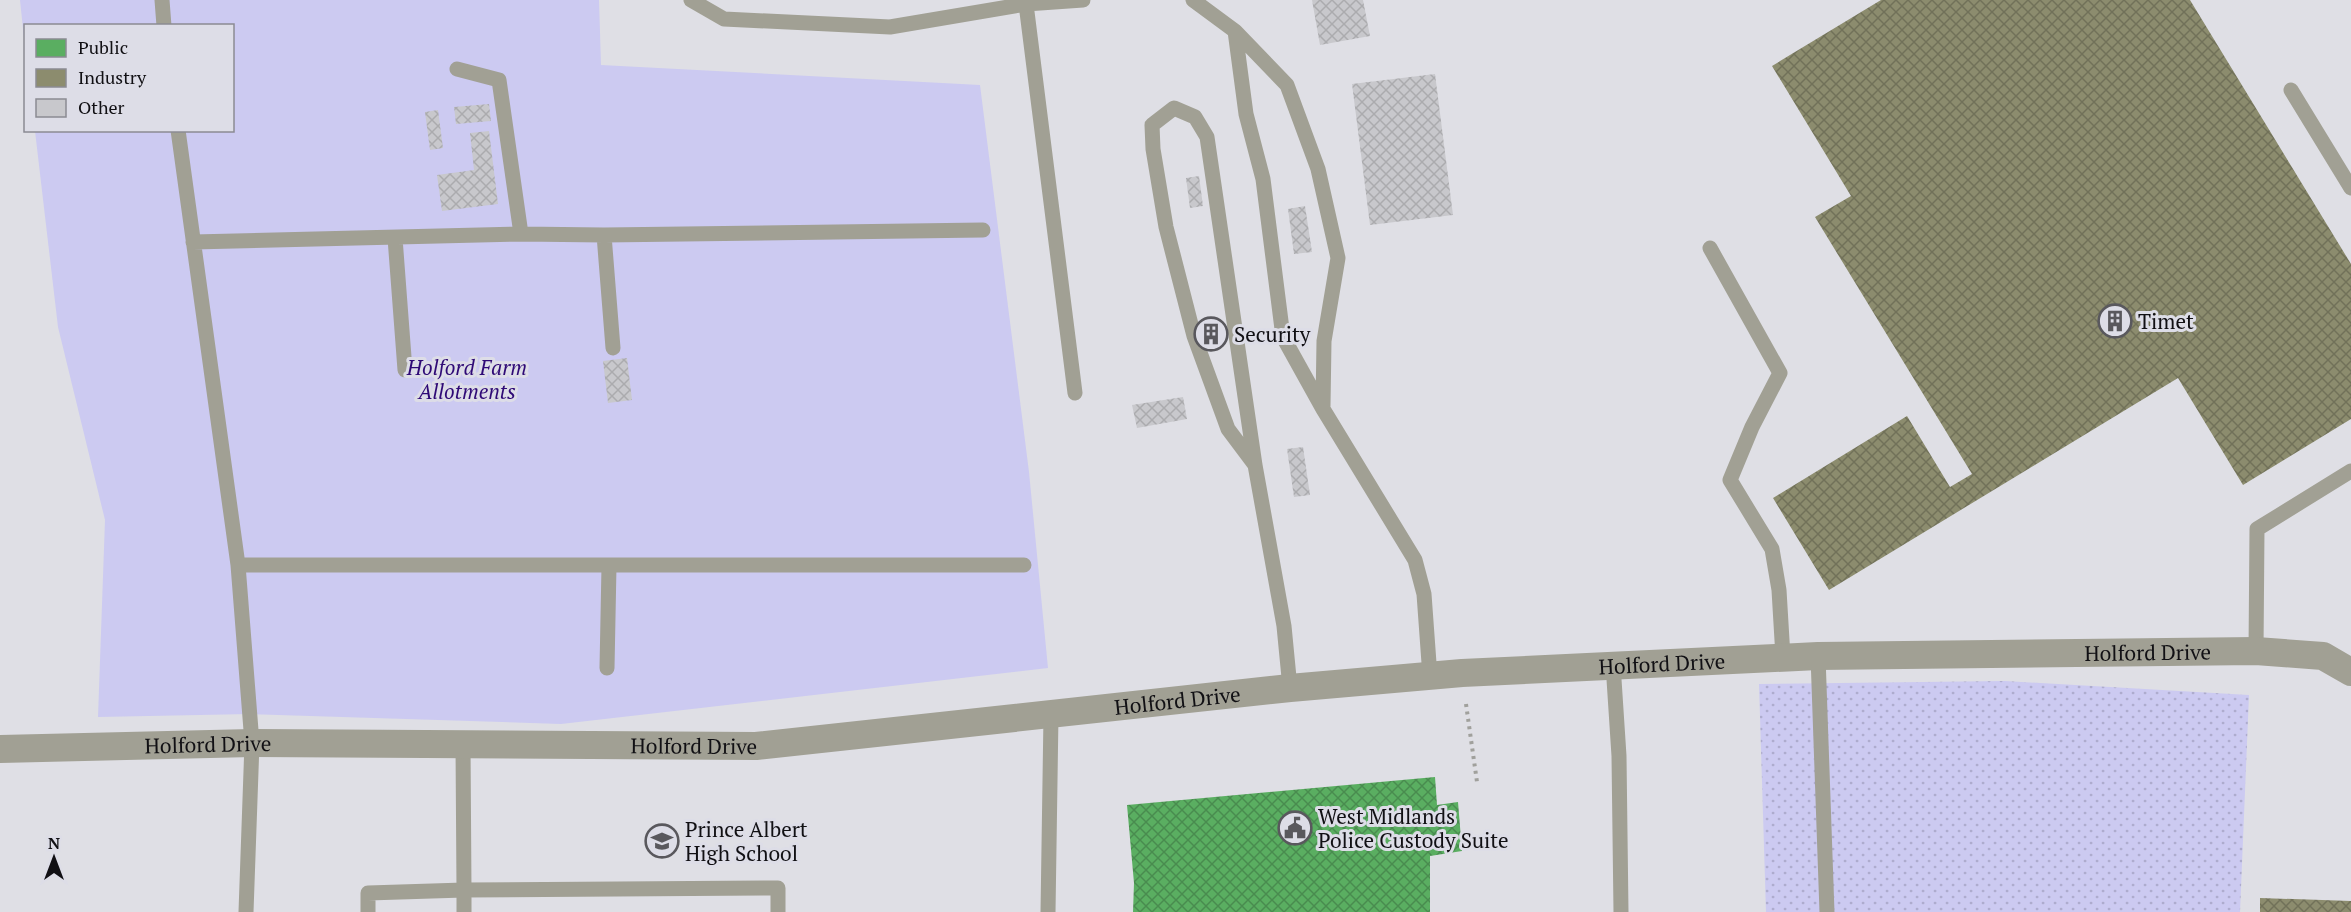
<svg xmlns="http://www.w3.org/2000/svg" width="2351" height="912" viewBox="0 0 2351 912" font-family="'PT Serif',serif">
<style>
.grass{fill:url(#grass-dots)}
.garden{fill:#cccaf1}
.public{fill:url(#public-cross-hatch)}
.industry{fill:url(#industry-cross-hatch)}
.building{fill:url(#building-cross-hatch)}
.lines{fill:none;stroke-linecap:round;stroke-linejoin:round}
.path{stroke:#a0a09c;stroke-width:4;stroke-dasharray:3 4.5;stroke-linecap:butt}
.service{stroke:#a1a094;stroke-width:15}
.minor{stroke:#a1a094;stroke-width:28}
.labels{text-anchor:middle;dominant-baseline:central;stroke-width:6;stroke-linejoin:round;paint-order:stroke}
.poi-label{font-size:21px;fill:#111014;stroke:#dddde7;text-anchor:start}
.park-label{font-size:21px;font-style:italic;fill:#2f0a76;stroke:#dddde7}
.street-label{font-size:21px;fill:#111014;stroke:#dddde7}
</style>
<defs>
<pattern id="grass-dots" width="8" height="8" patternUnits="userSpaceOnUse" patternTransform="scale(1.5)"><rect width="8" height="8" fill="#cccaf1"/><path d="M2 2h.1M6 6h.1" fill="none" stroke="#aeacce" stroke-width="1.8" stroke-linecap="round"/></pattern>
<pattern id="public-cross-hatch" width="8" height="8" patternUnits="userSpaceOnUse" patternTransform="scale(1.5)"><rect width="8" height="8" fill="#5aae61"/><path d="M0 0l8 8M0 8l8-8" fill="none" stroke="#498c4f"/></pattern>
<pattern id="industry-cross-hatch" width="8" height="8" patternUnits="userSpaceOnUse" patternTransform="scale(1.5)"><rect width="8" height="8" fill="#8c8c6e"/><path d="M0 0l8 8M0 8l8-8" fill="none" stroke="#717159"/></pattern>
<pattern id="building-cross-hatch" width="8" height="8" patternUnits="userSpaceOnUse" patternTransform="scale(1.5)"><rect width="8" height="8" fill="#c8c8cc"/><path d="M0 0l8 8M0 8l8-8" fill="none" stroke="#ababae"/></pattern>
</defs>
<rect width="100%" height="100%" fill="#dfdfe5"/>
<path class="grass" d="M2005,681L2249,695L2240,912H1766L1759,684Z"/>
<path class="garden" d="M20,0H599L601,65L980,85L1029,472L1048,668L561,724L250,714L98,717L105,520L58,327L35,131L232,130V26H26L25,48Z"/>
<path class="public" d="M1435,777L1437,805L1458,802L1462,851L1430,856V912H1133L1134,883L1127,805Z"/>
<path class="industry" d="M1881,0H2190L2351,264V419L2243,485L2178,378L1829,590L1773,498L1907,416L1950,487L1972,474L1815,217L1851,196L1772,66Z
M2260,898L2351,901V912H2260Z"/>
<path class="building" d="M1312,0H1363L1370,36L1320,45Z
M1435,74L1453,215L1370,225L1352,84Z
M489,104L491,121L456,124L454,107Z
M438,110L443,148L430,150L425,112Z
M489,131L498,204L442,211L437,175L474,170L470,133Z
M1199,176L1203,206L1190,208L1186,178Z
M1305,206L1312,252L1294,254L1288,209Z
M1216,326L1218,341L1206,342L1204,328Z
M627,358L632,400L608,403L603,361Z
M1183,397L1187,419L1137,428L1132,405Z
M1303,447L1310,495L1294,497L1287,449Z"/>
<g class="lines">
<path class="path" d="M1466,704L1477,782"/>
<path class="service" d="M162,0L164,26
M691,0L724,19L890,27L1026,4L1083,0
M1193,0L1235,31L1287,85L1318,169L1338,258L1324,341L1323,406
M1026,4L1075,393
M1235,31L1246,114L1263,179L1283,337L1323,409L1415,560L1424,594L1430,677
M457,69L499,80L521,234
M2291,90L2351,188
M178,130L238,565L252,743L246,912
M604,235L613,348
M395,238L405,370
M193,242L521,234L604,235L983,230
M1710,248L1780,373L1752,427L1730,480L1772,549L1779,590L1783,657
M1255,465L1228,429L1194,336L1166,227L1153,149L1152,125L1174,108L1195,117L1207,137L1255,465L1284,626L1290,688
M238,565H1024
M2256,651L2257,529L2351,471
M1818,656L1827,912
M1613,664L1619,756L1621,912
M607,668L609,566
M463,744L464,890L778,888V912
M368,912V893L464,890V912
M1048,912L1051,715"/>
<path class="minor" id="s1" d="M0,749L252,743L756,746L1290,688L1462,673L1818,656L2256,651L2323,656L2351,672"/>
</g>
<defs>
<g id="building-ring" transform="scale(1.725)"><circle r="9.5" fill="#dddde7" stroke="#59585d" stroke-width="1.5"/><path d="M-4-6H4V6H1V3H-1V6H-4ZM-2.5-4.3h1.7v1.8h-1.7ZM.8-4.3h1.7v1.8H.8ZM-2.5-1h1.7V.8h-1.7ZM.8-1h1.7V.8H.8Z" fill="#59585d"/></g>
<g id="civic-ring" transform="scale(1.725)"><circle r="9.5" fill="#dddde7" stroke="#59585d" stroke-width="1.5"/><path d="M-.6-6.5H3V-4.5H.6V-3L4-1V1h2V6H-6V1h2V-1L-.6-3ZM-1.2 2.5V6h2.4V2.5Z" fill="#59585d"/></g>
<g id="school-ring" transform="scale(1.725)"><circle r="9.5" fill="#dddde7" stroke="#59585d" stroke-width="1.5"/><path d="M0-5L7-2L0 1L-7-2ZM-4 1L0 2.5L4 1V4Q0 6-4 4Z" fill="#59585d"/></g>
</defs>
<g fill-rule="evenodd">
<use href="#building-ring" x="2115" y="321"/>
<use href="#building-ring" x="1211" y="334"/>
<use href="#civic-ring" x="1295" y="828"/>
<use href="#school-ring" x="662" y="841"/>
</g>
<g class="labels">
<g class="poi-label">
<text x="2138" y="321">Timet</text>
<text x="1234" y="334">Security</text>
<text x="1318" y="816">West Midlands<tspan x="1318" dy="24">Police Custody Suite</tspan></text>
<text x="685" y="829">Prince Albert<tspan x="685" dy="24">High School</tspan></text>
</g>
<g class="park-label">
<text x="467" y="367">Holford Farm<tspan x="467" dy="24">Allotments</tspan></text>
</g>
<g class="street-label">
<text stroke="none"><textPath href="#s1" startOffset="2152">Holford Drive</textPath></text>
<text stroke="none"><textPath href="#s1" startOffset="1666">Holford Drive</textPath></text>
<text stroke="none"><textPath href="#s1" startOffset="1180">Holford Drive</textPath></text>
<text stroke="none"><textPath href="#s1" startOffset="208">Holford Drive</textPath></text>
<text stroke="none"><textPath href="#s1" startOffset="694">Holford Drive</textPath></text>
</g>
</g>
<rect x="24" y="24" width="210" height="108" fill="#dddde7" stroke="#8b8b93" stroke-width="1.5"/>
<rect x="36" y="39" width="30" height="18" fill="#5aae61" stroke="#8b8b93" stroke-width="1.5"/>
<text x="78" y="54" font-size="18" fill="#111014">Public</text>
<rect x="36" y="69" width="30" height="18" fill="#8c8c6e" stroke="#8b8b93" stroke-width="1.5"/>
<text x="78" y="84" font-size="18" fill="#111014">Industry</text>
<rect x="36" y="99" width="30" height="18" fill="#c8c8cc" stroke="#8b8b93" stroke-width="1.5"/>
<text x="78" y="114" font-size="18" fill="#111014">Other</text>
<g transform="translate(54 858)" stroke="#dddde7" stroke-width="4.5" paint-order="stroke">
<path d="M0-4.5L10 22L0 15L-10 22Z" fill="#111014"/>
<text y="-9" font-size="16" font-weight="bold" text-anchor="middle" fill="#111014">N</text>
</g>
</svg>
